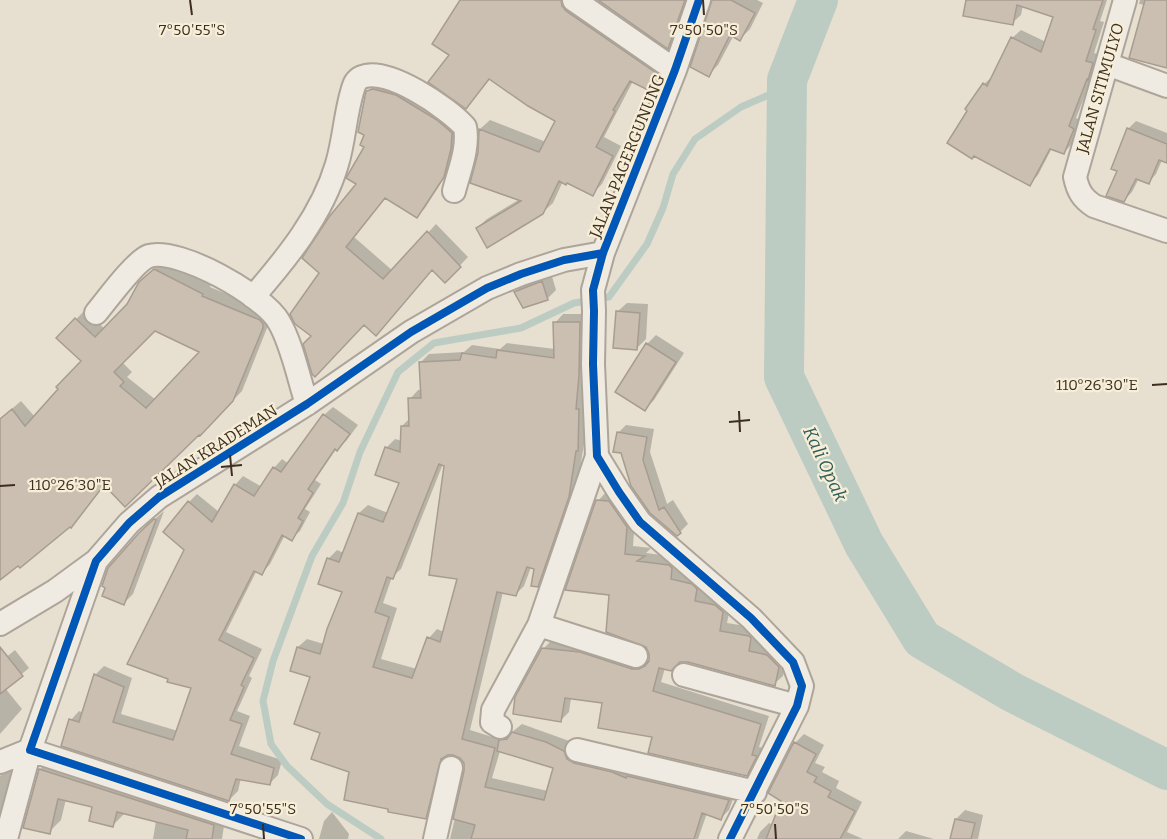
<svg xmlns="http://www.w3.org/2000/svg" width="1167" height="839" viewBox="0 0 1167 839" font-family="Bitter,serif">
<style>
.shadow{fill:#0003;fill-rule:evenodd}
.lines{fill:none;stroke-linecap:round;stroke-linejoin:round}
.stream{stroke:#bcccc2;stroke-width:7}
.river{stroke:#bcccc2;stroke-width:40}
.building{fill:#cbbfb2;stroke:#a89c90;stroke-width:1.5;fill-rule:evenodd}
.minor-casing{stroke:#ada599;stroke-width:26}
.minor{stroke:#efebe3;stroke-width:22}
.cycleway-casing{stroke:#f7eed8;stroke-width:11}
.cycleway{stroke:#0057b8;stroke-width:8}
.ticks{fill:none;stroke:#3d2e20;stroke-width:2}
.labels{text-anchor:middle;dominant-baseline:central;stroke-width:4.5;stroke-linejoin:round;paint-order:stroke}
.street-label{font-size:16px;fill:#3d2e20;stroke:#f7eed8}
.water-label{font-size:18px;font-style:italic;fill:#2f5d5a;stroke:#f7eed8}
.ticks-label{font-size:15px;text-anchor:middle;fill:#3d2e20;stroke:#f7eed8;stroke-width:4.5;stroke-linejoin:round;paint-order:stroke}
</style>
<rect width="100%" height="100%" fill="#e7e0d1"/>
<path class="shadow" d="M464,0H574L667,65L661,80L652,90L633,81L604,137L621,146L602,184L592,194L563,181L553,203L542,213L477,228L487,219L520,199L479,153L480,129L490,120L546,142L558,120L491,78L465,107L452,55Z
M600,0H690L677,37L668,47Z
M713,0H757L763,3L750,29L740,39L734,35L718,65L708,75Z
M967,0H1107L1100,21L1104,22L1094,53L1101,55L1076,118L1082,120L1072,144L1063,153L1052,148L1038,175L1030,184L984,84L993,76L1012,38L1021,30L1046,42L1055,16L1023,5L1021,15L1012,23Z
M1140,0H1167V66L1146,5L1139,4Z
M377,82L460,124L452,166L425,208L417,216L386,197L354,237L393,271L436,224L468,257L445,281L433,268L364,323L313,336L321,273L358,183L366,147L368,91Z
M1136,121L1167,133V162L1162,160L1156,174L1149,182L1139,178L1132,192L1124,200L1119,170L1128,129Z
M164,261L211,284L210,287L270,312L271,318L242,391L209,425L105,484L71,526L0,578V419L21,401L35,417L83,361L58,338L85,310L105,329L129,305L150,273ZM154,329L202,351L156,400L127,377L132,372L122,362Z
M551,273L556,290L547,299L515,292L524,283Z
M627,303L648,304L646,339L637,348L617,312Z
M563,314H588L586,441L584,444L577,487L546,577L537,585L536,568L531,567L524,586L516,594L503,592L470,730L502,740L522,724L572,742L736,791L729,810L721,818L707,813L698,839H450L466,771L465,764L462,757L454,753L448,754L434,809L425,818L351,771L322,732L312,676L298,647L307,639L324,644L344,591L328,559L337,550L344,553L359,513L368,505L388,513L401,483L377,474L387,447L395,439L402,441V426L410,418V399L418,390H422L421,362L429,354L464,352L472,345L500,349L507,343L555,349V323ZM443,464L446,465L459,578L444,632L437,629L429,638L417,669L381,659L397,608L383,603L392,577L401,569ZM500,751L555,767L548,791L492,778Z
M656,335L684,353L654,400L645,409L647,344Z
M333,407L358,425L346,441L336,449L315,480L321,484L305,509L310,512L300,531L291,539L285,535L270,564L262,573L257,570L226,632L262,649L249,676L252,678L237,711L250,716L239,746L282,760L278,775L269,784L241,778L238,791L229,800L71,720L79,711L84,713L96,674L104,666L132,678L121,714L178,731L193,687L186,550L189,502L197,494L219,512L235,485L243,476L262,487L274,468L282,459L289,464L324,415Z
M626,425L654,429L650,452L667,504L673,500L688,524L680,532L651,512L618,433Z
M606,492L635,519L633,546L651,548L646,553L677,557L680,559L679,571L700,577L705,581L702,593L723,597L731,603L727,623L758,628L757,642L776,647L787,658L783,676L774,684L688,660L679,661L665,668L661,682L769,716L759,747L764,748L755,766L746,774L654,736L603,701L571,698L569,712L561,720L543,649L552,640L642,661H650L651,653L610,594L598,501Z
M164,511L133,594L124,603L149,524Z
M15,650L29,668L5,688L22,709L0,734V662Z
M804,734L824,745L815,763L825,767L822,772L839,781L836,788L862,802L847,832L863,839H757L760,832L769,823L773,825L783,801L795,743Z
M52,757L226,813L222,839H153L156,821L125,813L113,825L94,806L66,799L61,820L49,832L25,827L40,769Z
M8,768L16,773L6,808L0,814V776Z
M965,810L983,815L978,839H951L956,819Z
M332,812L349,834L348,839H319L324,821Z
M906,831L934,839H898Z"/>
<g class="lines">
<path class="stream" d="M381,839L327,804L287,766L271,744L263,701L273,661L312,556L343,503L360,452L398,372L434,343L521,328L574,303L609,297L647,244L663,208L673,174L695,139L741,107L787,87"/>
<path class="river" d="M818,0L787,80L784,377L864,544L922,639L1012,692L1167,770"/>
</g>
<path class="building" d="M460,0H561L562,6L566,11L659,75L652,92L630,81L613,110L615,111L596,147L613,156L593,196L567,183L566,185L559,181L543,214L487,248L476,228L521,201L470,183L478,153L479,129L539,152L555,121L528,106L489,79L466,109L428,82L449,55L432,44Z
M598,0H685L668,49Z
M712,0H731L755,13L740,41L730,35L709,77L690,67Z
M966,0H1103L1093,29L1096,30L1086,61L1093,63L1088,80L1087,79L1069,126L1074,129L1064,154L1050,149L1030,186L974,156L972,159L947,143L967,111L965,109L983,83L987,86L1011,37L1041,52L1053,17L1017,5L1013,25L963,16Z
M1145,0H1167V68L1129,58Z
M373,89L396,95L437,120L452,133L451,149L444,177L417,218L385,198L346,247L383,279L427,231L461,267L445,283L432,270L376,336L364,325L315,377L312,374L303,344L311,336L295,324L290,314L319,273L302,258L329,217L356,184L346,178L364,147L360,145L364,135L358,132L366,91Z
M1127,128L1167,144V163L1159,160L1149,184L1136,179L1124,202L1106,196L1117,171L1111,169Z
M154,269L203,294L202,296L260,320L263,324V328L233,401L200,436L199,435L125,507L104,485L71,528L70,527L20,568L18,566L0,580V419L12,409L25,426L58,389L56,387L81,361L56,338L75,318L95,337L127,304L139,282ZM155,331L199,352L146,408L120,386L124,382L114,372Z
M542,281L548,300L523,308L514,292Z
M616,311L640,313L637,350L613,348Z
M553,322H580L579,375L576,409H579L578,451H576L569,497L538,587L531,586L534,569L527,567L516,596L497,592L462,739L495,748L485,787L544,800L553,768L497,751L499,740L507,739L512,732L546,742L564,751L567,759L574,763L612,772L626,778L627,776L729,800L721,820L702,813L694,839H471L475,825L453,819L464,771V763L460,758L453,755H448L441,759L426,819L388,812V809L344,800L349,772L311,759L320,733L294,724L310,677L290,671L297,647L320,654L327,629L342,592L318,584L327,558L339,562L358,513L383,522L399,483L375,475L385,447L400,452L401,426H409L408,398H421L419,362L460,360L462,353L496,358L497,350L554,358ZM439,464L444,466L429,575L457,579L440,642L427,637L412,678L373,667L389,617L375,612L387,577L393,579Z
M646,343L676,362L645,411L615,392Z
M323,414L350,434L337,451L335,449L308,489L313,493L298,518L303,521L292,541L282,535L262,575L254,571L219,640L254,658L241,685L244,687L230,720L242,724L231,754L274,768L270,785L236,779L229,801L61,746L69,719L79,722L94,674L124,687L113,722L173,740L191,688L167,682L168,679L127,664L184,550L163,532L188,501L212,522L234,484L254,496L273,467L281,472Z
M617,432L647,437L643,460L659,510L664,507L681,533L677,536L650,513L631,486L621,453L613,452Z
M596,500L609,501L627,527L625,554L645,556L637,561L669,565L672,568L671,579L692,584L697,589L695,601L715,605L723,612L720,631L749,636L751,638L749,651L767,655L779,667L775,686L688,662H680L671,671L659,668L653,691L761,724L752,755L757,756L747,776L648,753L652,737L598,728L602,703L565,698L561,722L513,714L515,697L542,648L580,652L632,669H639L645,666L649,661V654L646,647L606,632L609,595L565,590Z
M154,519L156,520L124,605L102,596L105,588L102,586L108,568L139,533Z
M0,647L23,676L0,694Z
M794,742L816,754L807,772L817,777L814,782L831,791L828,797L855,811L840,839H766L781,801L768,793Z
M39,769L214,825L212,839H186L188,830L117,812L113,827L89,821L92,807L58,799L50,834L23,828Z
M955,819L975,823L971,839H950Z"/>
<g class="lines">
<g class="minor-casing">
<path id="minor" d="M574,0L675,70
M699,0L675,70L603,253L593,290L594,311L593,364L597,456L619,492L640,522L751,618L793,662L802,686L797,706L730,839
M1125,0L1075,177C1078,191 1082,198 1094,206L1167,231
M1107,64L1167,86
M253,297C287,258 322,215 337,164C344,141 345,116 352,92C354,85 355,80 362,77C387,66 448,108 465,127C469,148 459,171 454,191
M96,313C106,301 136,260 149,256C179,247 265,296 279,322C292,344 299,380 307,404
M0,624L55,591L96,561
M539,625L636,656
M684,675L797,706
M500,727L492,722L493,710L539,625L597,456
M577,750L755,792
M0,762L30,750L6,839
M301,839L30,750L96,561L129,523L159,497L307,404L411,332L487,288L521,274L564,260L603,253
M435,839L451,768"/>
</g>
<use href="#minor" class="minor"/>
<g class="cycleway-casing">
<path id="cycleway" d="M699,0L675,70L603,253L593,290L594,311L593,364L597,456L619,492L640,522L751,618L793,662L802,686L797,706L730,839
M301,839L30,750L96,561L129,523L159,497L307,404L411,332L487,288L521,274L564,260L603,253"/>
</g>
<use href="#cycleway" class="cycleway"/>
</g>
<path class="ticks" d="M190,0L192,15M703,0L704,15M1152,385L1167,384M739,411L740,432M729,422L750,420M230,455L232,476M221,467L242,465M0,486L15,485M263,824L264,839M775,824L776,839"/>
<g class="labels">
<g class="street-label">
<text transform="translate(1100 88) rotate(-74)">JALAN SITIMULYO</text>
<text transform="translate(627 156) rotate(-68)">JALAN PAGERGUNUNG</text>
<text transform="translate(216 446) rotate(-32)">JALAN KRADEMAN</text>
</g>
<g class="water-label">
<text transform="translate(825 464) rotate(65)">Kali Opak</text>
</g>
</g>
<g class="ticks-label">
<text x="192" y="35">7°50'55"S</text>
<text x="704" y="35">7°50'50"S</text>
<text x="1097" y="390">110°26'30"E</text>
<text x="70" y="490">110°26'30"E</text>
<text x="263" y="814">7°50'55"S</text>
<text x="775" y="814">7°50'50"S</text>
</g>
</svg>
